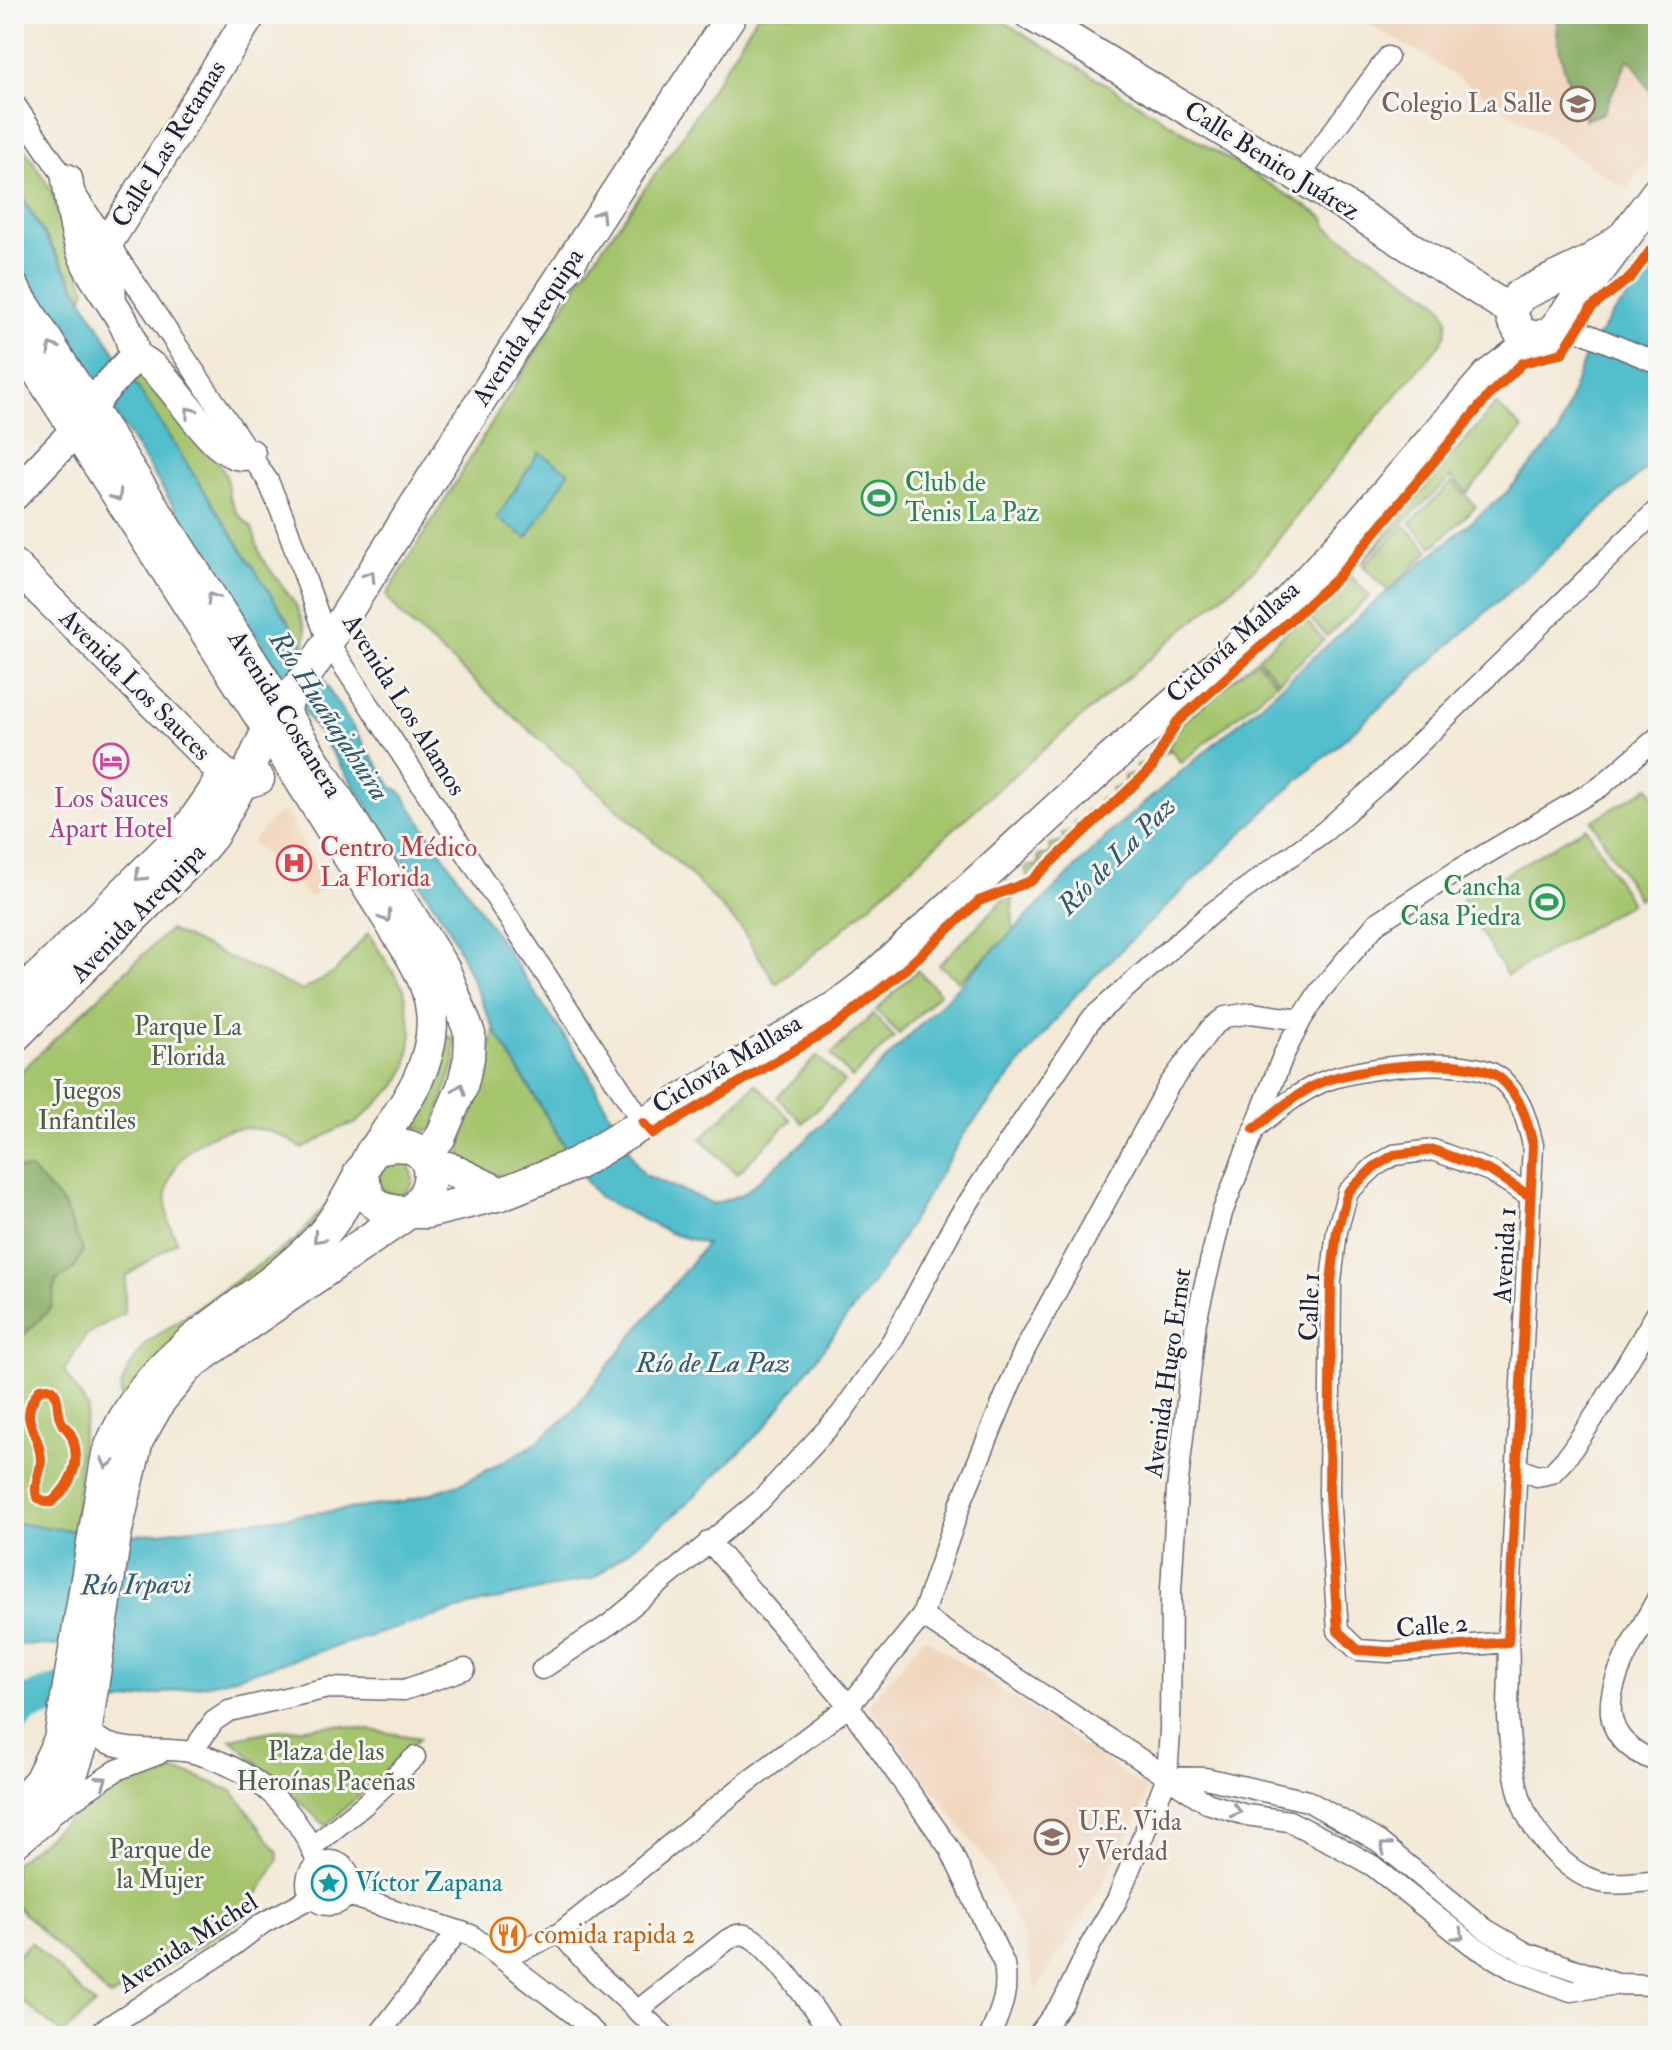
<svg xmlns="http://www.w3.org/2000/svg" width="1672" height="2050" viewBox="0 0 1672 2050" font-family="'IM FELL Double Pica',serif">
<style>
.built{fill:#f0d5bc}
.green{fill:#a5c56d;stroke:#647454;stroke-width:2}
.forest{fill:#84aa60;stroke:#53664e;stroke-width:2}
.water{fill:#52becc;stroke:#3a7084;stroke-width:2}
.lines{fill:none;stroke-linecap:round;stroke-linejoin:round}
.river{stroke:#52becc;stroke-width:38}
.minor-casing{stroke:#6b6871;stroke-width:23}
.secondary-casing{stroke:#6b6871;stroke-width:33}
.primary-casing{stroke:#6b6871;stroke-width:35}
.minor{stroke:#fff;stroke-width:20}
.secondary{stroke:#fff;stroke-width:30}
.primary{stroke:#fff;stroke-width:32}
.cycleway-casing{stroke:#f6f6f2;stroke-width:15}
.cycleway{stroke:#e8590c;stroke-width:10}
.oneway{stroke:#9c9ca7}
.labels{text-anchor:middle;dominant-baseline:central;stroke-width:6;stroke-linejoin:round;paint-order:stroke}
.education-label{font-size:26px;fill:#785e54;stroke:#f6f6f2;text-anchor:end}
.street-label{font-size:26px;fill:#22223b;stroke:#f6f6f2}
.leisure-label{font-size:26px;fill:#27864d;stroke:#f6f6f2;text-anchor:start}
.hotel-label{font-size:26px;fill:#b23c85;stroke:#f6f6f2}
.health-label{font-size:26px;fill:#be3a42;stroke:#f6f6f2;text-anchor:start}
.park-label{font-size:26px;fill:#505b4c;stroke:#f6f6f2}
.culture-label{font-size:26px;fill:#0d838f;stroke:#f6f6f2;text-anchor:start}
.food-label{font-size:26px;fill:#c56008;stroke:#f6f6f2;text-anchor:start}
.water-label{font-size:28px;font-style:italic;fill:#33596e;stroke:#f6f6f2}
</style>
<rect width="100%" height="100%" fill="#f6f6f2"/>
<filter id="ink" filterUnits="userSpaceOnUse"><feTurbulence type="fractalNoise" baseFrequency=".0125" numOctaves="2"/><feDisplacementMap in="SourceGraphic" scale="16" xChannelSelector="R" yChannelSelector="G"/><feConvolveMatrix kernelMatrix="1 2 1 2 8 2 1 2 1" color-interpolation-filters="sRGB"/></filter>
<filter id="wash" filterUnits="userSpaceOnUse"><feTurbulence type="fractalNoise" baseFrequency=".006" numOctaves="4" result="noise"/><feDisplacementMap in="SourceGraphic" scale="32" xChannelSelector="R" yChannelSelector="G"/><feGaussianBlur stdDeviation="1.8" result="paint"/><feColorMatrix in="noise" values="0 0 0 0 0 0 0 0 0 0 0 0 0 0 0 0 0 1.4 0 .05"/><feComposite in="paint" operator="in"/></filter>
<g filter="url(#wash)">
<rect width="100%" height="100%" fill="#f3e9d6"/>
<path class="built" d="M1352,14H1658V149L1626,189L1429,59Z
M280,812L287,814L326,884L311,898L251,842Z
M924,1637L1147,1789L1144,1807L1091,1904L1036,1990L1024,1939L989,1864L869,1705Z"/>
<path class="green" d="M758,14H991L1325,218L1327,227L1434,298C1449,311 1452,327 1440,344L1342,459L1255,568L1000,787L839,933L776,984L741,928L687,871L404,618L386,596L582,276L679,141Z
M14,131L52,192L65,236L86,289L83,298L14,183Z
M139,376H147L217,460L226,476L229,496L237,513L252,528L261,557L296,605L306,632L305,648L132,379Z
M1496,404L1523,429L1467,493L1451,477L1361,563Z
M1452,482L1476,506L1433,547L1410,523Z
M1405,526L1429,551L1388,591L1363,566Z
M1347,572L1370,596L1327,636L1304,612Z
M1302,617L1324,640L1279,681L1258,658Z
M1256,660L1277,683L1181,763L1171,750L1166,753L1180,725Z
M1150,763L1027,877L1025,867L1039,865L1038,856L1051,854L1049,845L1064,842L1062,833L1076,831L1074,822L1088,820L1086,811L1101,808L1099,799L1113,797L1111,788L1125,786L1124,776L1138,774L1136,765Z
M1649,787L1658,803V888L1638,899L1592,821Z
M1586,827L1631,903L1507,976L1462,900Z
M1012,891L1013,932L959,981L939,965Z
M169,930L302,991L335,972L368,933L404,989L412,1033L407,1067L396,1086L355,1124C342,1124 317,1142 302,1149C231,1092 134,1162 177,1241L126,1276L124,1313L86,1335L64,1371L88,1408L81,1440L75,1531L14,1523V1078Z
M917,970L940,993L899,1034L876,1010Z
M873,1014L894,1037L852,1078L831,1055Z
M494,1029L567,1151C523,1170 503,1194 461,1155L462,1139L486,1079Z
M449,1036L455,1040V1062L433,1130L428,1131L413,1126L411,1119L444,1040Z
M817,1056L844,1082L803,1123L777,1097Z
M756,1084L791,1120L737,1174L701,1139Z
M379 1178a17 17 0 1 1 34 0a17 17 0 1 1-34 0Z
M329,1202L320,1220L121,1399C117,1382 137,1356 146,1343L295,1240Z
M338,1725L420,1738L326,1826L231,1739L272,1731Z
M174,1772L191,1774L233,1791L278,1853V1860L244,1917L129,1992L123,1991L110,1997L14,1904V1864C48,1838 86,1800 125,1782C140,1775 157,1773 174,1772Z
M31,1942L95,2005L62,2034L14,1994V1959Z"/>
<path class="forest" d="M1557,14H1658V98C1643,89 1643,69 1628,59L1603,113L1585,120C1569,88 1555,50 1557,14Z
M14,1169H30L63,1204L83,1250L74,1269L56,1281L51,1308L14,1345Z"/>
<path class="water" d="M14,185L104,335L315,663L333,697L393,788L401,792L586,1069L637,1165L645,1175L714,1204L743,1194L806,1140L1115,828L1274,693L1374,603L1507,492L1558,435L1584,359L1611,316L1658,264V458L1273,803L1078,992L964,1134L883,1269L766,1426L680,1510L594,1578L473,1605L222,1681L107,1705L115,1660L57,1646L14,1644V1523L75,1531L136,1535L404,1502L465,1482L532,1446L569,1415L706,1244L670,1233L600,1198L584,1178L494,1029L448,926L304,711L14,255Z
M539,452L569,472L527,538L497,518Z"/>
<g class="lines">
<path class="river" d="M14,1716L24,1705L98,1680"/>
</g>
</g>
<g filter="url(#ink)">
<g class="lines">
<g class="minor-casing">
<path id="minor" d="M14,103L268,481L283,516L328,642L643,1123
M1299,177L1388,57
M1560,323L1658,363
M1254,1129C1275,1112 1296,1094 1320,1083C1355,1067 1471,1053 1501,1079C1521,1097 1527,1120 1533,1145L1508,1642L1389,1652L1358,1650L1338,1631L1329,1494L1331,1281L1337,1231L1348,1192L1374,1167L1394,1155L1433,1150L1490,1171L1530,1196
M1518,1468L1537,1476L1552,1473L1566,1458L1601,1407L1658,1311
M709,1541L849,1706L950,1849L1004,1964C1009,1994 1001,2009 990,2036
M1658,1597C1629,1653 1568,1729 1658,1762
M922,1616L1207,1803L1246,1815L1289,1821L1334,1844L1373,1866L1472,1945L1516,1971L1571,1991L1618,1984L1658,1985
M1508,1642C1510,1667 1508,1691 1508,1716C1509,1743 1515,1789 1526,1813C1539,1840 1567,1872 1596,1881C1611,1886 1642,1882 1658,1880
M542,1669L610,1624L760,1501L841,1414L892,1341L956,1221L1092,1018L1209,915L1325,831L1381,781L1658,509
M87,1721C90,1726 92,1733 97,1737C119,1755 167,1746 194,1753C253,1768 298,1808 318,1865
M192,1752L214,1721L229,1711L328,1688L404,1690L465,1669
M1167,1777L1205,1778L1308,1801L1378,1841L1485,1929L1526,1953L1614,1983
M52,1814L117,1770L159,1754
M312,1847L364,1805L415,1757
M307 1883a22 22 0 1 1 44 0a22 22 0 1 1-44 0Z
M348,1895L471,1935L574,2014L598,2036
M560,1933L589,1966L665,2036
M508,1962L517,1952L560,1933L748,1782L849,1706L922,1616L962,1500L1024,1351L1169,1085L1211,1028L1225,1017L1251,1013L1301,1020
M637,2011L727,1940C733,1937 737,1933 745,1935C767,1940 818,2015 833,2036
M94,2036L226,1951L263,1923L312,1897
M378,2036L457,1932
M1037,2036L1063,2002L1092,1942L1117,1900L1167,1777L1170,1731L1171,1589L1177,1490L1196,1321L1222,1213L1283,1056L1301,1020L1319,992L1377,923L1457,871L1600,787L1658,737"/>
</g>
<g class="secondary-casing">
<path id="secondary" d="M1029,14L1299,177L1512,311
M67,179C72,207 74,237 87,264C102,294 132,322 134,357
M14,288L275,697L445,970L470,1034L469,1058L462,1087L440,1138L424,1157
M111,302L108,242L251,14
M14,336C122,502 230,669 335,836C353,864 370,891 387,918C405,947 427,976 431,1010C438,1064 400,1111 372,1152
M134,357C175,368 210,466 250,454
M14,495L75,431L102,392L134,357
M14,565L222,772L242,784L259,779
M14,1001L188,828L213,792L222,772
M14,1038L199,853L213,836L242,784L267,730L315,663L511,353L732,14"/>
</g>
<g class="primary-casing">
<path id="primary" d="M1625,236L1591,261L1519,296L1512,311L1513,319L1521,334L1538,338L1553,331L1658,192
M428,1165L448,1168L501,1194
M360,1172L370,1199L383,1209L398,1212H427L501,1194L576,1164L835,1008L864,986L1108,762L1277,614L1357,527L1488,376L1538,338
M14,1810L40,1781L60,1740L108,1454C150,1343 241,1319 317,1241C340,1217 356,1182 372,1152C419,1129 449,1169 415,1208L204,1354L188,1367L160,1400L137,1440L115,1535L85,1734L71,1775L41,1820L14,1842"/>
</g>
<use href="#minor" class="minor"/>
<use href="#secondary" class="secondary"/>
<use href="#primary" class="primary"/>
<g class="cycleway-casing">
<path id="cycleway" d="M643,1123L653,1134L835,1026L901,973L979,901L1031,881L1151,769L1177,722L1337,578L1491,393L1523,363L1562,353L1591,308L1631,277L1658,240
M1254,1129C1275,1112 1296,1094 1320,1083C1355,1067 1471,1053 1501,1079C1521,1097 1527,1120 1533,1145L1508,1642L1389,1652L1358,1650L1338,1631L1329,1494L1331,1281L1337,1231L1348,1192L1374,1167L1394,1155L1433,1150L1490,1171L1530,1196
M48,1388L53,1390C60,1399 56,1410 61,1421C64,1427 70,1431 72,1437C82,1462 71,1485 52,1502H45L37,1497C33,1483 41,1474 41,1460C40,1428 15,1422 40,1389Z"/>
</g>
<use href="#cycleway" class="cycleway"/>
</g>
<defs><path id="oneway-chevron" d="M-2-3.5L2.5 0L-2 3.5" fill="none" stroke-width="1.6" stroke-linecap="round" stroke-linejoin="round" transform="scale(2)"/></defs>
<g class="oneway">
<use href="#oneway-chevron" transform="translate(600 215) rotate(-57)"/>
<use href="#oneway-chevron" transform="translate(52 348) rotate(-123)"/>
<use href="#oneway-chevron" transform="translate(190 412) rotate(-128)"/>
<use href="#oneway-chevron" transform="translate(117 496) rotate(57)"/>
<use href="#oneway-chevron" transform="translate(370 576) rotate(-58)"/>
<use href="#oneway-chevron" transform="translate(212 598) rotate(-123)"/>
<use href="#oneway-chevron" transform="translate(140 876) rotate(135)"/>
<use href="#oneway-chevron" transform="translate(386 917) rotate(58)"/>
<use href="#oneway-chevron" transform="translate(460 1089) rotate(-71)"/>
<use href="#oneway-chevron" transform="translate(318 1238) rotate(132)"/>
<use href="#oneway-chevron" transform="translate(107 1463) rotate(104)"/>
<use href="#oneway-chevron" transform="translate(102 1781) rotate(-35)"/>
<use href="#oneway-chevron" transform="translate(1236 1811) rotate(15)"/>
<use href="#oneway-chevron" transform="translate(1385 1847) rotate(-143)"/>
<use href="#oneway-chevron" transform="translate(1459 1935) rotate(38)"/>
</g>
</g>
<defs>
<g id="school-ring" transform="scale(1.8)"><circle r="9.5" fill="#f6f6f2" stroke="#8d6e63" stroke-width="1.5"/><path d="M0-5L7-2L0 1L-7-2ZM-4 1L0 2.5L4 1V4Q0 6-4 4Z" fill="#8d6e63"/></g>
<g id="stadium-ring" transform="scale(1.8)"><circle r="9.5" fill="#f6f6f2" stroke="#2e9e5b" stroke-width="1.5"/><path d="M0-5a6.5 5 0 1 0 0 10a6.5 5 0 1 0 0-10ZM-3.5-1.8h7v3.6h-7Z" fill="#2e9e5b"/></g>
<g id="hotel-ring" transform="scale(1.8)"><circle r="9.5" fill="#f6f6f2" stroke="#d1479c" stroke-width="1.5"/><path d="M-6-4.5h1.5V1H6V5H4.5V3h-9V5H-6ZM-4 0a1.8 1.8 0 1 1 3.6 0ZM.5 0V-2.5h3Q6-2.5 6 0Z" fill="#d1479c"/></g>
<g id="hospital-ring" transform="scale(1.8)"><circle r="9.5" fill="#f6f6f2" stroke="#e0444e" stroke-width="1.5"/><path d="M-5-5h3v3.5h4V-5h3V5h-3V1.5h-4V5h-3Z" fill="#e0444e"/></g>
<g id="sight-ring" transform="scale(1.8)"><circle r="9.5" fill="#f6f6f2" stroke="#0f9aa8" stroke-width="1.5"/><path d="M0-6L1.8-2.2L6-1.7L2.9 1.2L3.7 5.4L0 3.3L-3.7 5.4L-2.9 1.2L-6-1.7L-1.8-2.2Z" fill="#0f9aa8"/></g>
<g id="restaurant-ring" transform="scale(1.8)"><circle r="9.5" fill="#f6f6f2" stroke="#e8710a" stroke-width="1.5"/><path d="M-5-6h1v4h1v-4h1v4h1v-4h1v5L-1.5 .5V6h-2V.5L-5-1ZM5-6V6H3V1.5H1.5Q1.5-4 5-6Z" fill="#e8710a"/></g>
</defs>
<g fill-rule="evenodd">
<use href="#school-ring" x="1578" y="104"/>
<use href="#stadium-ring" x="879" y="498"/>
<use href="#hotel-ring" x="111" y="761"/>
<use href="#hospital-ring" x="294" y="863"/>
<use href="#stadium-ring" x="1547" y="902"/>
<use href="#school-ring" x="1052" y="1837"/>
<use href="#sight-ring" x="329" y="1883"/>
<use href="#restaurant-ring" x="508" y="1935"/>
</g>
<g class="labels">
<g class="education-label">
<text x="1552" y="104">Colegio La Salle</text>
<text x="1078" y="1822" text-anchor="start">U.E. Vida<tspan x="1078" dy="30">y Verdad</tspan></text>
</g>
<g class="street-label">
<text transform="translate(169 144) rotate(-58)">Calle Las Retamas</text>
<text transform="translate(1272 161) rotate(32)">Calle Benito Juárez</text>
<text transform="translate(528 327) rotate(-57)">Avenida Arequipa</text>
<text transform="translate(1233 642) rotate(-42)">Ciclovía Mallasa</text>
<text transform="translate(135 685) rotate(45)">Avenida Los Sauces</text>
<text transform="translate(404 705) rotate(58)">Avenida Los Alamos</text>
<text transform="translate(285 714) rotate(58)">Avenida Costanera</text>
<text transform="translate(138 913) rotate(-46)">Avenida Arequipa</text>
<text transform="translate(727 1064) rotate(-31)">Ciclovía Mallasa</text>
<text transform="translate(1505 1255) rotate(-87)">Avenida 1</text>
<text transform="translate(1310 1307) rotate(-88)">Calle 1</text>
<text transform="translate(1168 1373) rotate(-82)">Avenida Hugo Ernst</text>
<text transform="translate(1432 1626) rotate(-5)">Calle 2</text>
<text transform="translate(188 1943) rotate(-33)">Avenida Michel</text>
</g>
<g class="leisure-label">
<text x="905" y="483">Club de<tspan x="905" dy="30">Tenis La Paz</tspan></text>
<text x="1521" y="887" text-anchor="end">Cancha<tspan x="1521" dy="30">Casa Piedra</tspan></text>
</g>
<g class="hotel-label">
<text x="111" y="799">Los Sauces<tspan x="111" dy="30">Apart Hotel</tspan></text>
</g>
<g class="health-label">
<text x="320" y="848">Centro Médico<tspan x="320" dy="30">La Florida</tspan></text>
</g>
<g class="park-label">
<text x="188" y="1027">Parque La<tspan x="188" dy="30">Florida</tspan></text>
<text x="87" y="1091">Juegos<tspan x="87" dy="30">Infantiles</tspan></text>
<text x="326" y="1752">Plaza de las<tspan x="326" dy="30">Heroínas Paceñas</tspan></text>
<text x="160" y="1850">Parque de<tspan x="160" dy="30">la Mujer</tspan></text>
</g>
<g class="culture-label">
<text x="355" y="1883">Víctor Zapana</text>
</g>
<g class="food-label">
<text x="534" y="1935">comida rapida 2</text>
</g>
<g class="water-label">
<text transform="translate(329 716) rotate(57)">Río Huañajahuira</text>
<text transform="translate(1117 856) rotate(-45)">Río de La Paz</text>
<text x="713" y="1363">Río de La Paz</text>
<text transform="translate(136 1585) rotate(-1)">Río Irpavi</text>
</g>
</g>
<rect width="1672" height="2050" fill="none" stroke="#f6f6f2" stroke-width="48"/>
</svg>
